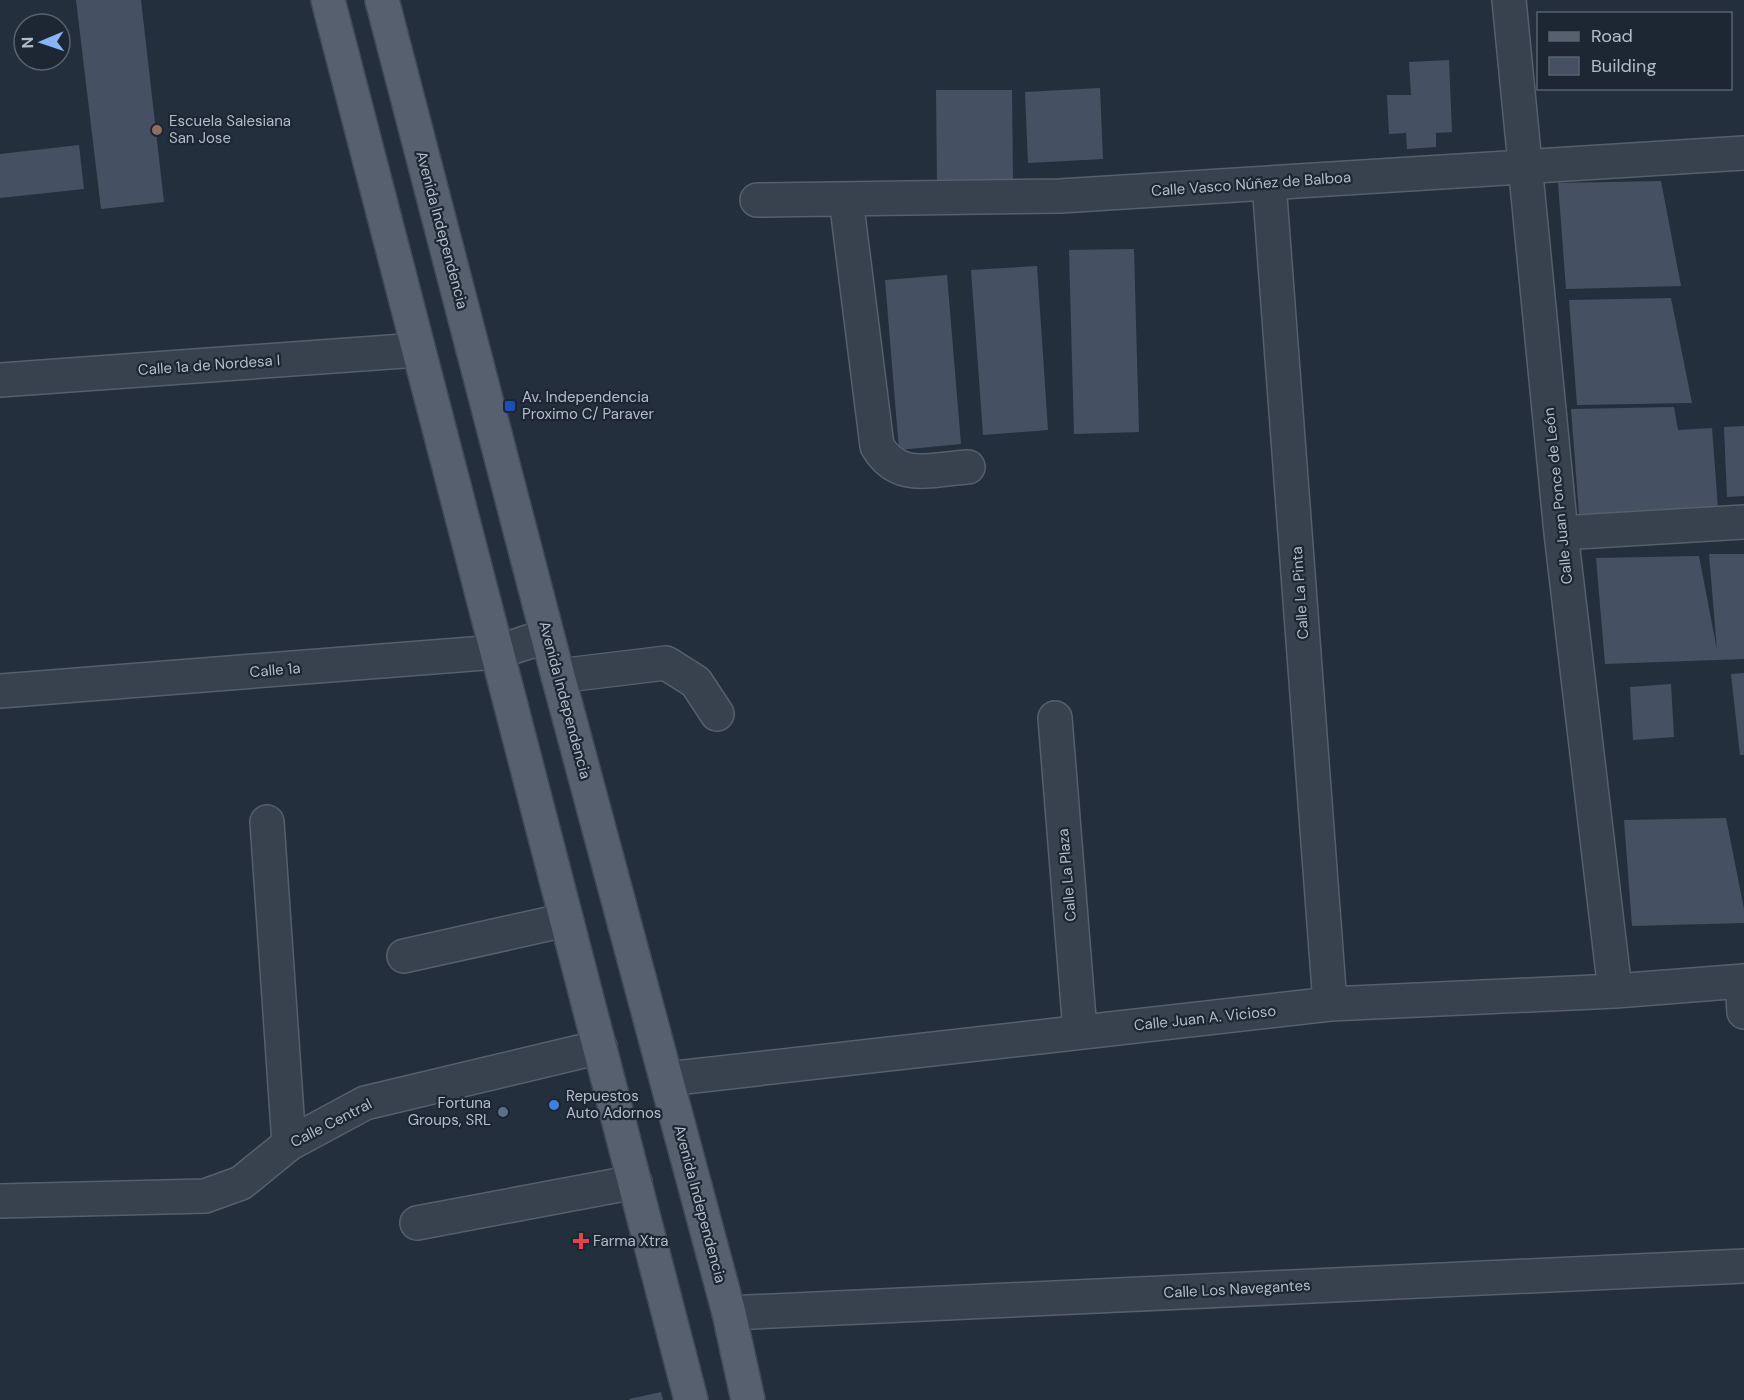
<svg xmlns="http://www.w3.org/2000/svg" width="1744" height="1400" viewBox="0 0 1744 1400" font-family="'DM Sans',sans-serif">
<style>
.building{fill:#455162}
.lines{fill:none;stroke-linecap:round;stroke-linejoin:round}
.minor-casing{stroke:#565f6c;stroke-width:36}
.major-casing{stroke:#414a57;stroke-width:36}
.minor{stroke:#38414e;stroke-width:33}
.major{stroke:#56606e;stroke-width:33}
.education-dot{fill:#8d6e63;stroke:#1d2633;stroke-width:2}
.transit-dot{fill:#1a4fb4;stroke:#1d2633;stroke-width:2}
.shop-dot{fill:#3f7fe0;stroke:#1d2633;stroke-width:2}
.service-dot{fill:#5c6f8a;stroke:#1d2633;stroke-width:2}
.health-dot{fill:#e0444e;stroke:#1d2633;stroke-width:2}
.labels{text-anchor:middle;dominant-baseline:central;stroke-width:4.5;stroke-linejoin:round;paint-order:stroke}
.poi-label{font-size:15px;fill:#b4bcc9;stroke:#1d2633;text-anchor:start}
.street-label{font-size:15px;fill:#b4bcc9;stroke:#1d2633}
</style>
<rect width="100%" height="100%" fill="#242f3e"/>
<path class="building" d="M76,0H141L164,202L101,209Z
M1449,60L1452,132L1436,133V147L1407,149L1406,133L1389,134L1387,95H1411L1409,62Z
M1100,88L1103,159L1028,163L1025,92Z
M936,90H1012L1013,183L937,184Z
M79,145L84,189L0,198V154Z
M1661,181L1681,286L1566,289L1558,183Z
M1134,249L1139,432L1074,434L1069,250Z
M1037,266L1048,430L983,435L971,270Z
M947,275L961,444L899,450L885,280Z
M1671,298L1692,403L1577,405L1569,300Z
M1674,407L1678,430L1712,428L1718,508L1694,511L1579,514L1571,409Z
M1744,426V496L1727,497L1724,427Z
M1709,554H1744V659L1605,664L1596,558L1699,556L1717,650Z
M1744,673V755H1740L1731,674Z
M1671,684L1674,737L1633,740L1630,687Z
M1726,818L1744,909V923L1632,926L1624,820Z
M661,1392L663,1400H630L629,1399Z"/>
<g class="lines">
<g class="minor-casing">
<path id="minor" d="M1509,0L1561,533L1615,991
M1269,183L1330,1004
M846,199L877,446C899,483 931,469 968,467
M757,200L1060,196L1744,153
M0,380L418,350
M1561,533L1744,522
M558,676L666,663L696,682L717,714
M0,691L497,652L547,636
M1055,718L1080,1031
M267,822L289,1144
M404,956L566,920
M1742,981L1744,1012
M667,1079L1330,1004L1615,991L1744,981
M0,1201L205,1196L241,1183L289,1144L365,1103L600,1047
M417,1223L635,1182
M729,1313L1744,1266"/>
</g>
<g class="major-casing">
<path id="major" d="M328,0L691,1400
M382,0L558,676L729,1313L748,1400"/>
</g>
<use href="#minor" class="minor"/>
<use href="#major" class="major"/>
</g>
<circle class="education-dot" cx="157" cy="130" r="6"/>
<rect class="transit-dot" x="504" y="400" width="12" height="12" rx="3"/>
<circle class="shop-dot" cx="554" cy="1105" r="6"/>
<circle class="service-dot" cx="503" cy="1112" r="6"/>
<path class="health-dot" d="M578 1232h6v6h6v6h-6v6h-6v-6h-6v-6h6z"/>
<g class="labels">
<g class="poi-label">
<text x="169" y="121">Escuela Salesiana<tspan x="169" dy="17">San Jose</tspan></text>
<text x="522" y="397">Av. Independencia<tspan x="522" dy="17">Proximo C/ Paraver</tspan></text>
<text x="566" y="1096">Repuestos<tspan x="566" dy="17">Auto Adornos</tspan></text>
<text x="491" y="1103" text-anchor="end">Fortuna<tspan x="491" dy="17">Groups, SRL</tspan></text>
<text x="593" y="1241">Farma Xtra</text>
</g>
<g class="street-label">
<text transform="translate(1251 184) rotate(-4)">Calle Vasco Núñez de Balboa</text>
<text transform="translate(442 230) rotate(75)">Avenida Independencia</text>
<text transform="translate(209 365) rotate(-4)">Calle 1a de Nordesa I</text>
<text transform="translate(1558 496) rotate(-96)">Calle Juan Ponce de León</text>
<text transform="translate(1300 593) rotate(-94)">Calle La Pinta</text>
<text transform="translate(275 670) rotate(-5)">Calle 1a</text>
<text transform="translate(565 700) rotate(75)">Avenida Independencia</text>
<text transform="translate(1067 875) rotate(-95)">Calle La Plaza</text>
<text transform="translate(1205 1018) rotate(-6)">Calle Juan A. Vicioso</text>
<text transform="translate(331 1123) rotate(-27)">Calle Central</text>
<text transform="translate(700 1204) rotate(75)">Avenida Independencia</text>
<text transform="translate(1237 1289) rotate(-3)">Calle Los Navegantes</text>
</g>
</g>
<rect x="1537" y="12" width="195" height="78" fill="#1d2633" stroke="#59626f" stroke-width="1.5"/>
<rect x="1549" y="32" width="30" height="9" fill="#56606e" stroke="#59626f" stroke-width="1.5"/>
<text x="1591" y="42" font-size="18" fill="#b4bcc9">Road</text>
<rect x="1549" y="57" width="30" height="18" fill="#455162" stroke="#59626f" stroke-width="1.5"/>
<text x="1591" y="72" font-size="18" fill="#b4bcc9">Building</text>
<g transform="translate(42 42) rotate(268)"><circle r="28" fill="#1d2633" stroke="#59626f" stroke-width="1.5"/>
<path d="M0-4.5L10 22L0 15L-10 22Z" fill="#8ab4f8"/>
<text y="-9" font-size="16" font-weight="bold" text-anchor="middle" fill="#b4bcc9">N</text>
</g>
</svg>
